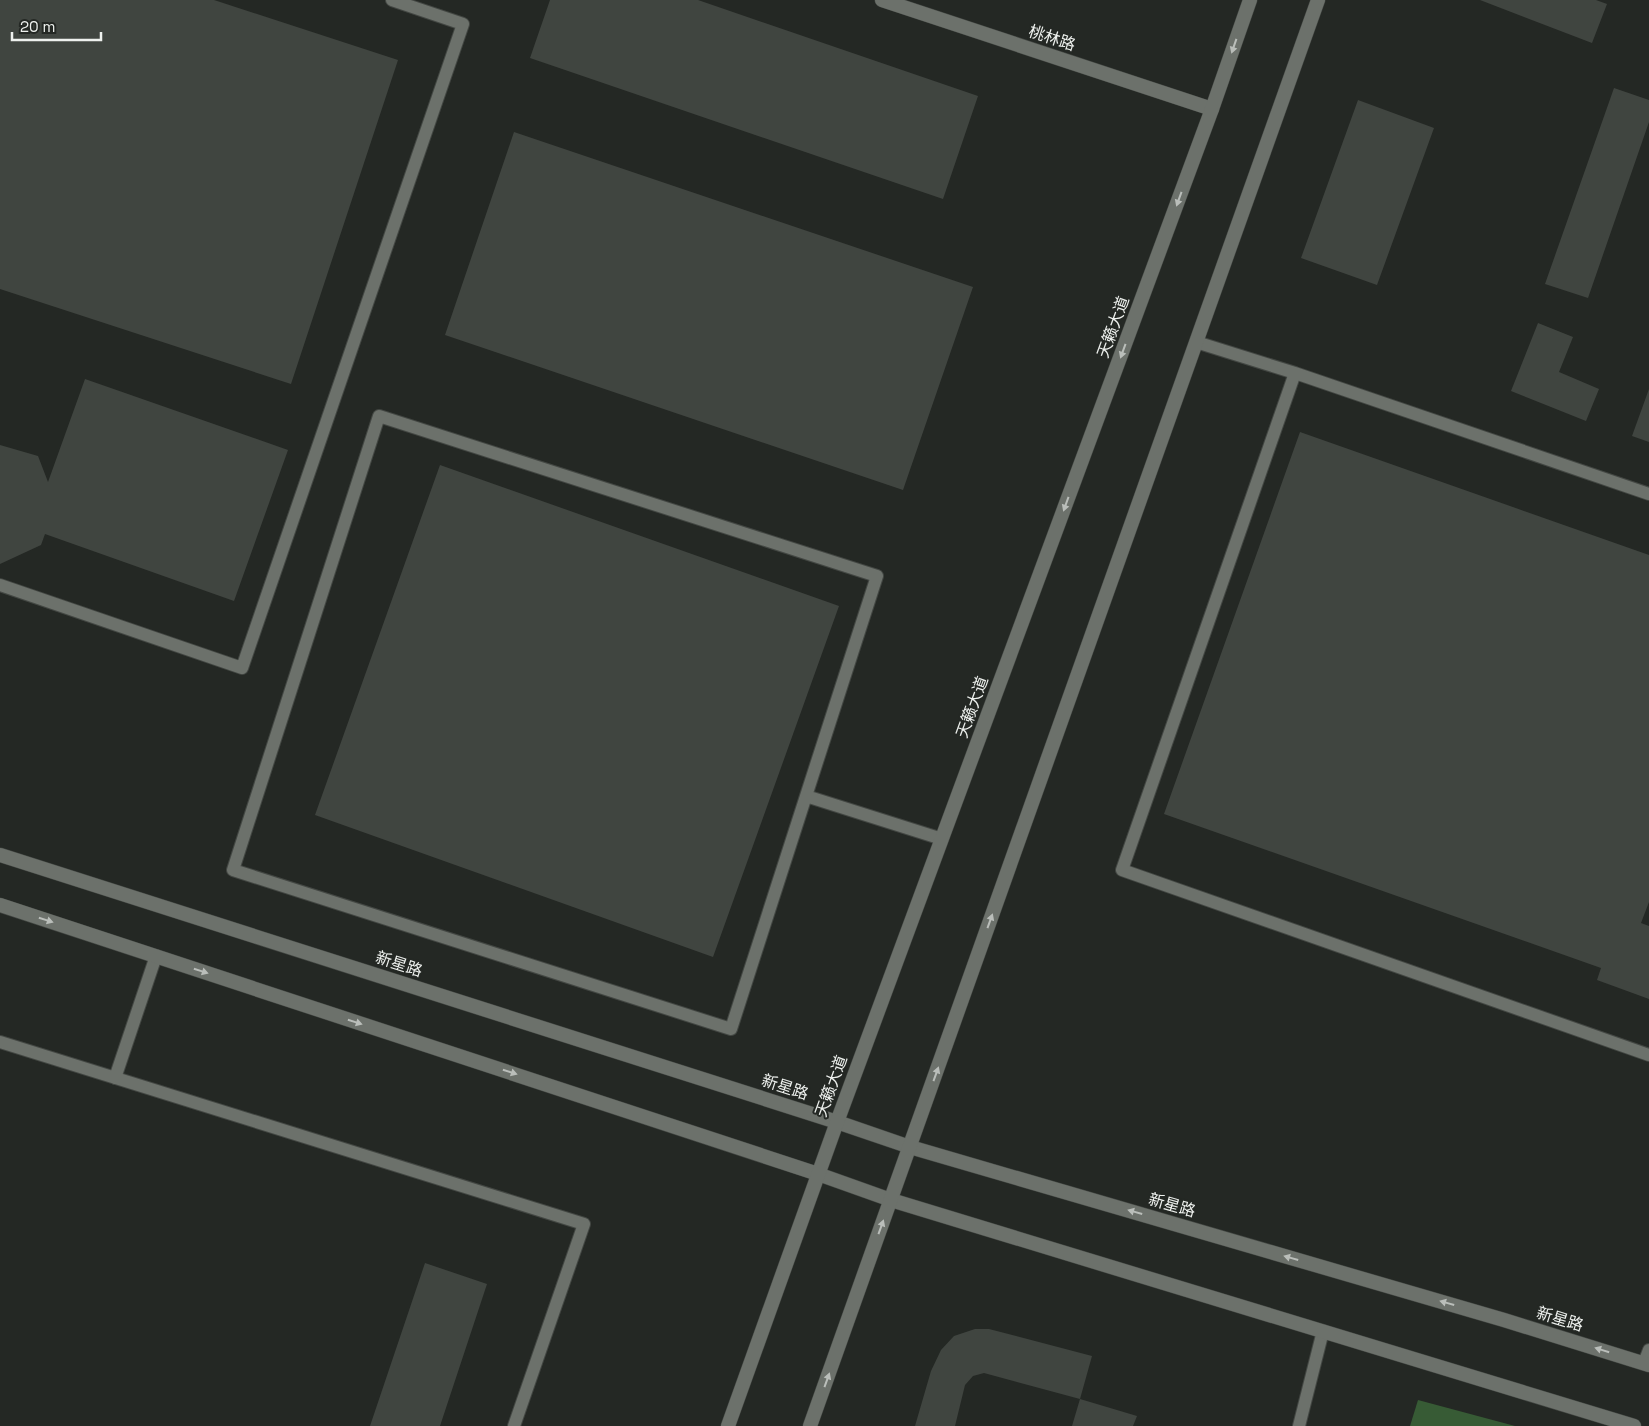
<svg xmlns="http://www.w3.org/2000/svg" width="1649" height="1426" viewBox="0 0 1649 1426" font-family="'Space Grotesk','Noto Sans SC',sans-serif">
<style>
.green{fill:#375b35}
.building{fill:#404540}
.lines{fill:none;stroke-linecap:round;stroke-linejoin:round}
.service-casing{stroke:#434743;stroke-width:14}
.tertiary-casing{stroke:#434743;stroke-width:15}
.secondary-casing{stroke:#434743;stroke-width:15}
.service{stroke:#6c716b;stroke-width:12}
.tertiary{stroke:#6c716b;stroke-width:14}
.secondary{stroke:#6c716b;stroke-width:14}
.oneway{fill:#babeba}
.labels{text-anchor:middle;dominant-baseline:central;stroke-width:4;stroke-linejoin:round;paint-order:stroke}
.street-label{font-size:16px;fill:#eef1ee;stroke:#242824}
</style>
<rect width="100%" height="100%" fill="#242824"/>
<path class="green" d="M1418,1400L1515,1426H1410Z"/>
<path class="building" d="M0,0H214L398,60L291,384L0,289Z
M550,0H698L978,96L943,199L530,58Z
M1480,0H1596L1607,4L1592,43Z
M1614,88L1649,100V122L1588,298L1545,284Z
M1358,100L1434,128L1377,285L1301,258Z
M514,132L973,287L903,490L445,335Z
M1538,323L1573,337L1559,372L1599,389L1586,421L1511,391Z
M85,379L288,450L234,601L45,534L41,545L0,564V445L38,456L48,482Z
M1649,389V442L1632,436Z
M1300,432L1649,555V902L1641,923L1649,926V999L1597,980L1601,968L1164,814Z
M440,465L839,606L713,957L315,815Z
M425,1263L487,1284L440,1426H370Z
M975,1329H989L1092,1356L1080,1399L984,1373L973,1376L965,1385L955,1426H915L931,1371L941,1350L954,1336Z
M1080,1399L1137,1416L1133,1426H1072Z"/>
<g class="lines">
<g class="service-casing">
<path id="service" d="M1196,342L1295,373
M1649,494L1295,373L1122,870L1649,1055
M0,585L242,668L463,24L392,0
M806,796L877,576L379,416L233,870L731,1029L806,796L942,839
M0,1042L584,1224L514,1426
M115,1078L156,956
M1644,1363L1649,1350
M1299,1426L1323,1331"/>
</g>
<g class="tertiary-casing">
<path id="tertiary" d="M882,0L1212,109
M0,855L837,1122L910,1147L1504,1320L1649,1365
M0,905L818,1174L891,1200L1634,1426"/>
</g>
<g class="secondary-casing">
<path id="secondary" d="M728,1426L837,1122L1212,109L1250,0
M810,1426L1318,0"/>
</g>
<use href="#service" class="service"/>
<use href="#tertiary" class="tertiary"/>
<use href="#secondary" class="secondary"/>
</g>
<defs><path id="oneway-solid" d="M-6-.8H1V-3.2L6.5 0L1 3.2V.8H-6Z" transform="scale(1.25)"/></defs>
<g class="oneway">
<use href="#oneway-solid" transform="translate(1234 46) rotate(109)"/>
<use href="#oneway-solid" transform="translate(1179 199) rotate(110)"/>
<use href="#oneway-solid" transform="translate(1123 351) rotate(110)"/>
<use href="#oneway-solid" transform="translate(1066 504) rotate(110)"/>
<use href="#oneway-solid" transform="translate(46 920) rotate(18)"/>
<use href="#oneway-solid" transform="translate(990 921) rotate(-70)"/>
<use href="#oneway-solid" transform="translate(201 971) rotate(18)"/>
<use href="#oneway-solid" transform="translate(355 1022) rotate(18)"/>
<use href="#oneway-solid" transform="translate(510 1072) rotate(18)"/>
<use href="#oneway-solid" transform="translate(936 1074) rotate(-70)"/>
<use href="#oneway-solid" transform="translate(1135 1212) rotate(-164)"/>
<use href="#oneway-solid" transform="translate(881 1227) rotate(-70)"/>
<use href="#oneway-solid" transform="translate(1291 1258) rotate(-164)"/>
<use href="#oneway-solid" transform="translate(1447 1303) rotate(-164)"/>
<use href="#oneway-solid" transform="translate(1602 1350) rotate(-163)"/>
<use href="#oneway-solid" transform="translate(827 1380) rotate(-70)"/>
</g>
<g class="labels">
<g class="street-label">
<text transform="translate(1052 38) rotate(18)">桃林路</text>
<text transform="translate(1113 327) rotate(-70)">天籁大道</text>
<text transform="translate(972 707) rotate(-70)">天籁大道</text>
<text transform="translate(399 964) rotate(18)">新星路</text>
<text transform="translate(831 1086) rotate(-70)">天籁大道</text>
<text transform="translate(785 1087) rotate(18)">新星路</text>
<text transform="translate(1172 1205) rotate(16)">新星路</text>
<text transform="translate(1560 1319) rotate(17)">新星路</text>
</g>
</g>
<path d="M12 32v8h89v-8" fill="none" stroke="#eef1ee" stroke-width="2.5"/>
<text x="20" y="32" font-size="15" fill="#eef1ee" stroke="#242824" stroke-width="4" paint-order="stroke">20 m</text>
</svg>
